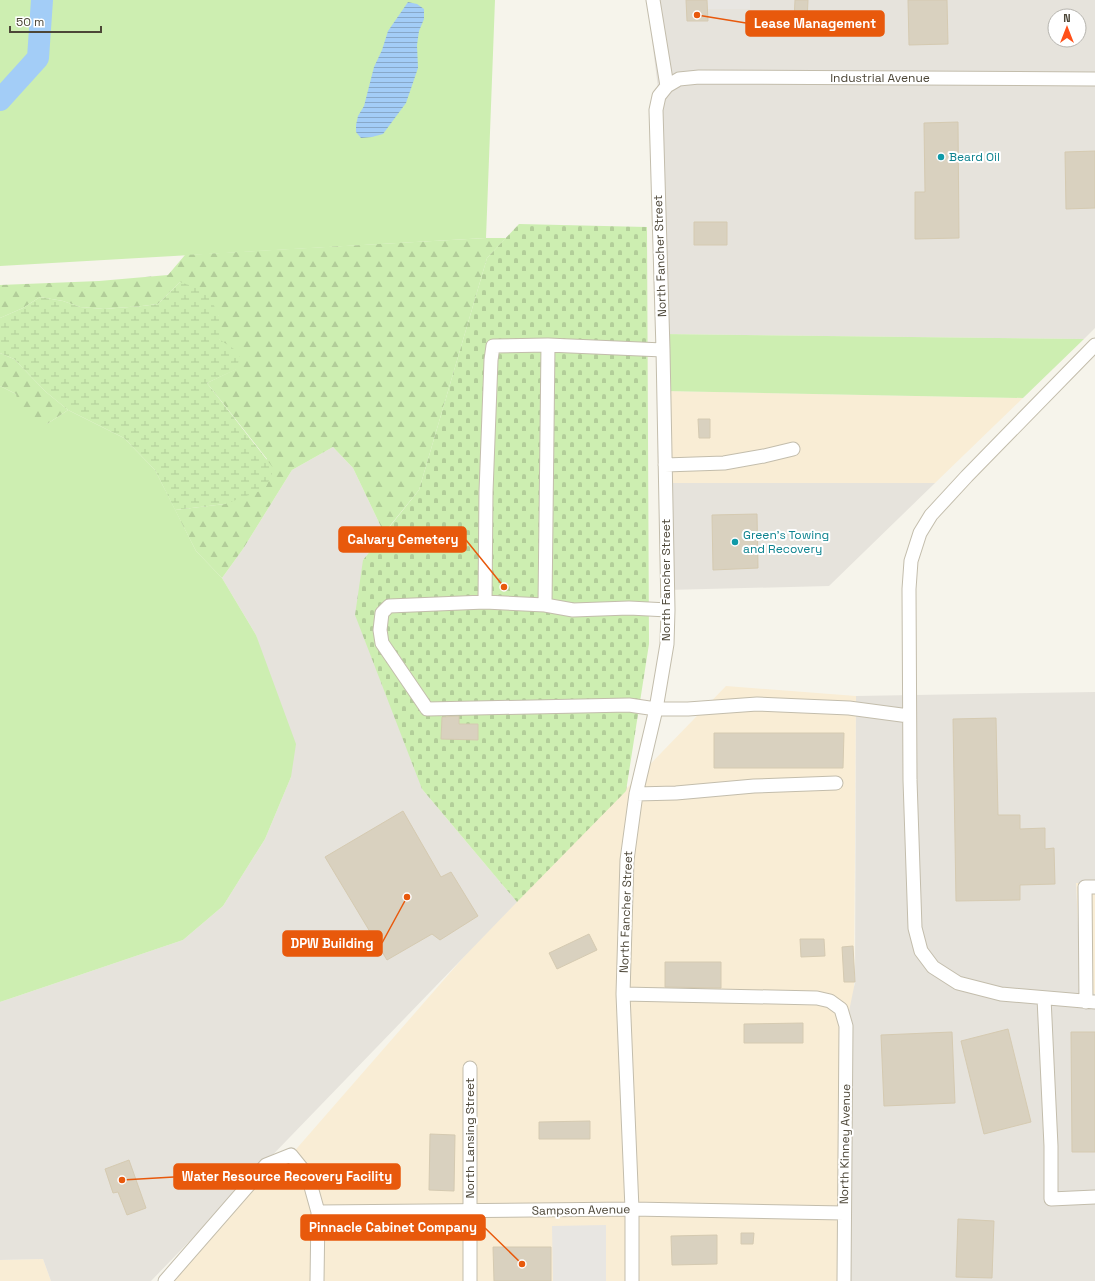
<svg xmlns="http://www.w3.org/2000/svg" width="1095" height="1281" viewBox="0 0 1095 1281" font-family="'Space Grotesk',sans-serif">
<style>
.commercial{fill:#f9edd5}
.industrial{fill:#e6e3dc;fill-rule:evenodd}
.grass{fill:#cdeeb1}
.forest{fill:url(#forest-firs)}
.wetland{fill:url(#wetland-marsh)}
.cemetery{fill:url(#cemetery-stones)}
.parking{fill:#e8e6e2}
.water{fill:url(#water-rules)}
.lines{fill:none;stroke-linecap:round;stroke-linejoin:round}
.river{stroke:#a3cdf7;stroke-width:22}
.building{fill:#d9d1bf;stroke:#d5cab1}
.minor-casing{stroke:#c3bdac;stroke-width:15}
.minor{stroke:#fff;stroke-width:13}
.culture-dot{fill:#0f9aa8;stroke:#fff;stroke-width:1.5}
.labels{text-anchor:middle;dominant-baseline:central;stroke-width:4;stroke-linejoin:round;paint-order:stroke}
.street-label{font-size:12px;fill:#4c4637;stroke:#fff}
.culture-label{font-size:12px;fill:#0d838f;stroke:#fff;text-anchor:start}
.leader{fill:none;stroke:#e8590c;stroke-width:1.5}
.callout-dot{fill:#e8590c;stroke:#fff;stroke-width:1.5}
.callout{fill:#e8590c;stroke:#e8590c;stroke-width:1.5}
.callout-label{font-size:13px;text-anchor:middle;font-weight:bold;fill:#fff}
</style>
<defs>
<pattern id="forest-firs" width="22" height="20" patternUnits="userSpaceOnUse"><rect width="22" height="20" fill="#cdeeb1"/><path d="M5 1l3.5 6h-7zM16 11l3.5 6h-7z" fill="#b2cd99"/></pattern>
<pattern id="wetland-marsh" width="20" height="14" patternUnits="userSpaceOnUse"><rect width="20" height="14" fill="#cdeeb1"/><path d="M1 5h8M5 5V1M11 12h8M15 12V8" fill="none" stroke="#b2cd99"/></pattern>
<pattern id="cemetery-stones" width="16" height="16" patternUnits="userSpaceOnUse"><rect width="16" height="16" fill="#cdeeb1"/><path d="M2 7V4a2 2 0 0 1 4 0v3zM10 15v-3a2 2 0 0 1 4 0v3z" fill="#b2cd99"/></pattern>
<pattern id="water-rules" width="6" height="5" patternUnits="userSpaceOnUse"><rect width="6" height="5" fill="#a3cdf7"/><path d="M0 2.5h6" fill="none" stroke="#87a8c9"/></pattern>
</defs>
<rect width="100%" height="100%" fill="#f6f4eb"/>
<path class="commercial" d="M664,391L1023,398L935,483H666Z
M726,686L856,696L852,1281H165L266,1165L291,1155L469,951Z
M1095,882V994L1081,990L1076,883Z
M43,1259L51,1281H0V1260Z"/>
<path class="industrial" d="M647,0H1095V328L1084,339L663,334L659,96ZM1055,16H1079V40H1055Z
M333,447L353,468L384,533L363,560L422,789L517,902L151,1281H51L43,1259L0,1260V1002L183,940L223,906L265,839L291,777L256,635L222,578L243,549L292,470Z
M666,483H935L829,586L667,590Z
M1095,692V883H1076L1081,990L1095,994V1281H848L846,1026L855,982L856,696Z"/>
<path class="grass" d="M0,0H495L486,238L0,266Z
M663,334L1084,339L1023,398L664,391Z
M0,386L16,394L47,424L68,410L124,438L155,470L196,551L222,578L256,635L296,744L291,777L265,839L223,906L183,940L0,1002Z"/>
<path class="forest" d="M486,238H506L487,258L419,490L384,533L353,468L333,447L292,470L243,549L222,578L196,551L175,510L225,504L267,459L207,383L236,369L219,339V316L180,282L158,304L142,306L104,309L80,307L63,301L40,297L23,308L0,318V285L99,281L168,275L185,255Z
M0,353L14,359L46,392L68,410L47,424L22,420L16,394L0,386Z"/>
<path class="wetland" d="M180,282L207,291L219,316V339L240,353L237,369L207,383L274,469L265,489L225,504L175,510L155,470L124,438L68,410L46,392L14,359L0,353V318L23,308L40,297L63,301L80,307L104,309L142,306L158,304Z"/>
<path class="cemetery" d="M519,224L647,227L649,644L626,791L517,902L422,789L355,615L363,560L419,490L487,258Z"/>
<path class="parking" d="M707,0H750V9H707Z
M606,1225V1281H553L552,1226Z"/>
<path class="water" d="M408,2L417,4L424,9V19L419,31L417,45L418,68L406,103L383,134L372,137L361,138L356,132V125L358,116L364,106L374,67L382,50L388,31Z"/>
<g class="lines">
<path class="river" d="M0,100L38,58L42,0"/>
</g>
<path class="building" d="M686,0H707L708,21H687Z
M795,0H808L807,21H794Z
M908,0H947L948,44L909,45Z
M958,122L959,238L915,239V192H925L924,123Z
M1095,151V208L1066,209L1065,152Z
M694,222H727V245H694Z
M698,419H710V438H699Z
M757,514L758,568L713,570L712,515Z
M459,716V724H478V740L441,739L442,717Z
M996,718L998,815H1020V829L1045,828V849L1054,848L1055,884L1020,885V900L956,901L953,719Z
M714,733H844L843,768H714Z
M403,811L441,877L451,872L478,916L440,940L432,934L387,960L325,857Z
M589,934L597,950L557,969L549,953Z
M800,939H824L825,956L801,957Z
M853,946L855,982H844L842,947Z
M665,962H721V988L665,987Z
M803,1023V1043H744V1024Z
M1008,1029L1031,1122L984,1134L961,1041Z
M952,1032L955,1103L884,1106L881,1035Z
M1071,1032H1095V1152H1072Z
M590,1121V1139H539V1122Z
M430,1134L455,1135L454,1191L429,1190Z
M129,1160L146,1208L127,1215L118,1192L113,1193L105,1169Z
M958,1219L994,1221L992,1278L956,1277Z
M741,1233H754L753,1244H741Z
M717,1235V1264L672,1265L671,1236Z
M493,1247H551V1281H494Z"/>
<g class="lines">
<g class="minor-casing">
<path id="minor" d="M667,86L679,79L699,77L1095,79
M1095,345L967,476L931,515L920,533L911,561L909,589L910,780L915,928L921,951L933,967L958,983L1001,994L1095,1002
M665,465L724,463L764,456L793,449
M485,602L486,492L491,360L493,346L548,345L663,350
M545,605L548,345
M668,610L629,608L573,610L545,605L485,602L389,606L382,613L380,630L382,643L427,709L629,705L656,709H688L757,704L849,708L909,716
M636,794L676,793L754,786L836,783
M623,994L817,998L830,1001L841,1009L846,1026L844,1281
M1044,998L1051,1146V1199L1095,1197
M1086,1002L1085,887H1095
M470,1068V1281
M318,1212L632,1209L844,1213
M165,1281L266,1165L291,1155L308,1176L318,1212L317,1281
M632,1281V1209L623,994L627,860L636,794L656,709L667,644L668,610L663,350L656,110L659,96L667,86L653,0"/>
</g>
<use href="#minor" class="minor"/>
</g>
<g class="culture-dot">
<circle cx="941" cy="157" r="4"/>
<circle cx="735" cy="542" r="4"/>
</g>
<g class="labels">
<g class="street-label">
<text x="880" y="78">Industrial Avenue</text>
<text transform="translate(660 256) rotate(-92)">North Fancher Street</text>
<text transform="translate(666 580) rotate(-90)">North Fancher Street</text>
<text transform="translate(626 912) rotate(-88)">North Fancher Street</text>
<text transform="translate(470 1138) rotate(-90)">North Lansing Street</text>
<text transform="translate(845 1144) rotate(-89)">North Kinney Avenue</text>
<text transform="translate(581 1210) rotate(-1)">Sampson Avenue</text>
</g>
<g class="culture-label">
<text x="949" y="157">Beard Oil</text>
<text x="743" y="535">Green's Towing<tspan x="743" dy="14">and Recovery</tspan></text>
</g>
</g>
<path class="leader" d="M697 15L746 23M504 587L466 540M407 897L382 943M122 1180L174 1177M522 1264L485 1228"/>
<g class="callout-dot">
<circle cx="697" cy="15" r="4"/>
<circle cx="504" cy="587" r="4"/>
<circle cx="407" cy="897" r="4"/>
<circle cx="122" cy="1180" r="4"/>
<circle cx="522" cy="1264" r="4"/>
</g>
<g class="callout">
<rect x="746" y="11" width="138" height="25" rx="4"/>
<rect x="339" y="527" width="127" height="25" rx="4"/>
<rect x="283" y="931" width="99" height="25" rx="4"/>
<rect x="174" y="1164" width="226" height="25" rx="4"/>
<rect x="301" y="1215" width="184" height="25" rx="4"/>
</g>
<g class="callout-label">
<text x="815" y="28">Lease Management</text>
<text x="403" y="544">Calvary Cemetery</text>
<text x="332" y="948">DPW Building</text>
<text x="287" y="1181">Water Resource Recovery Facility</text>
<text x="393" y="1232">Pinnacle Cabinet Company</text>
</g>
<g transform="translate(1067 28)"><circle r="19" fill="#ffffff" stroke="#b7b5af"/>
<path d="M0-3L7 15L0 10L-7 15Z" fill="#ff5019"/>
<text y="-6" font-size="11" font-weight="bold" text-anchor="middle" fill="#4c4637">N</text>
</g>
<path d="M10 26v6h91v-6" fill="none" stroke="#4c4637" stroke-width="2"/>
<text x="16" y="26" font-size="12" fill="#4c4637" stroke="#ffffff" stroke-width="3" paint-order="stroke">50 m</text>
</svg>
